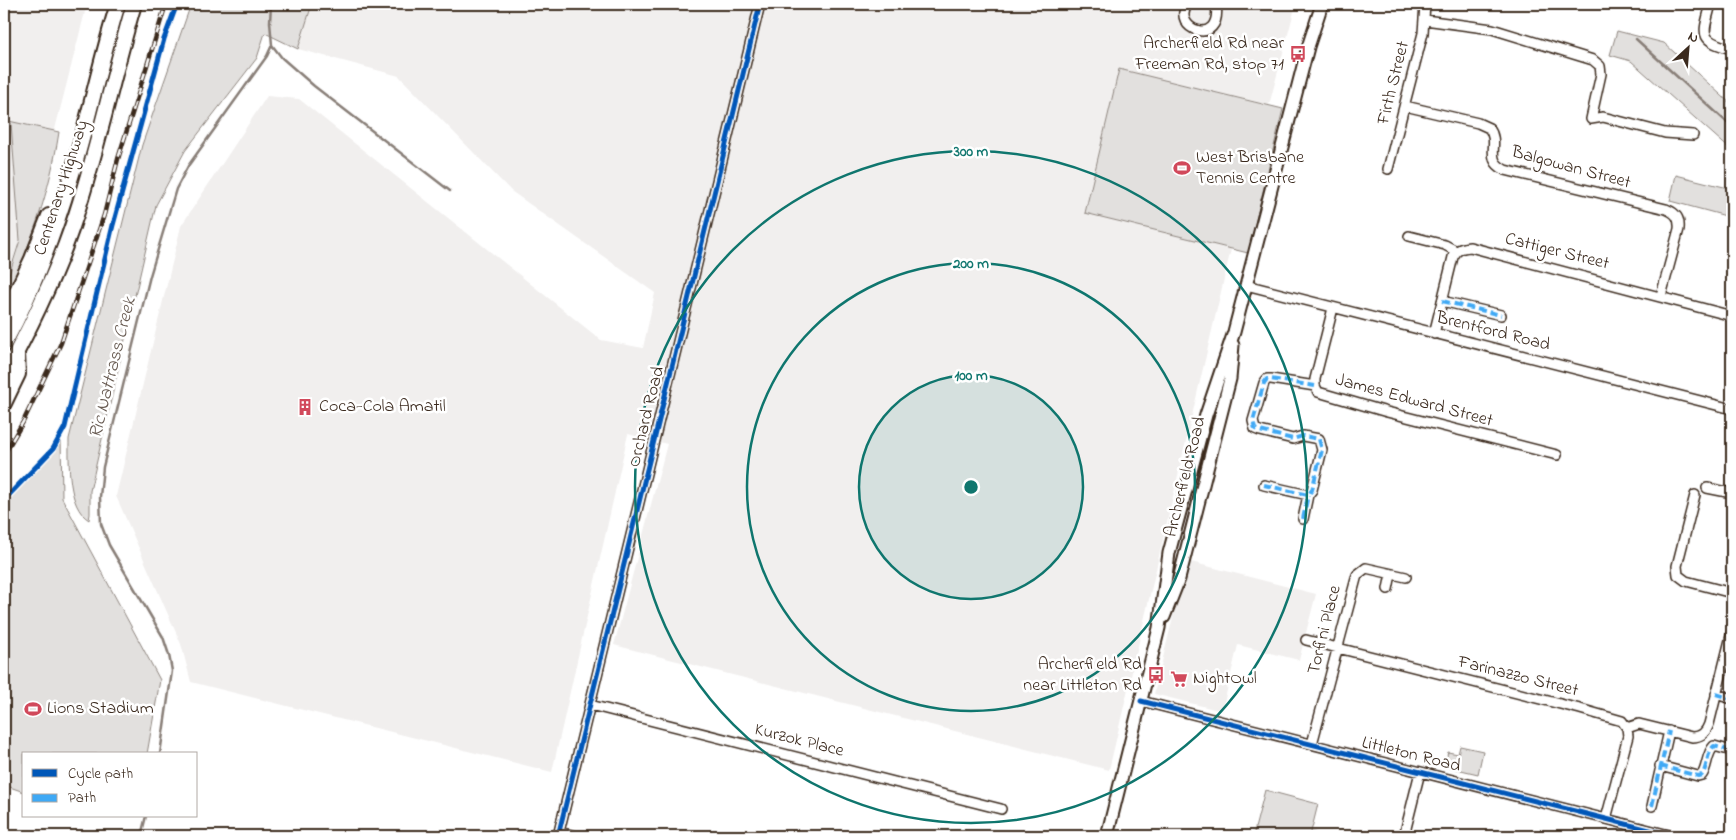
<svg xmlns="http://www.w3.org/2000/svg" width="1736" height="840" viewBox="0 0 1736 840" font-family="'Indie Flower',sans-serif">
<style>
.built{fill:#f1efee}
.green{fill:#e2e0de;stroke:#8e857e}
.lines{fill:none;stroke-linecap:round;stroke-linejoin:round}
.stream{stroke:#887e77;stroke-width:2.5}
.minor-casing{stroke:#3b2a1e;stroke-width:12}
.major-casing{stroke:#3b2a1e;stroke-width:15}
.highway-casing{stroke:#3b2a1e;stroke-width:18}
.minor{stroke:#fff;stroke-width:9}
.major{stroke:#fff;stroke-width:11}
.highway{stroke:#fff;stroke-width:14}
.rail-casing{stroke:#3b2a1e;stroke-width:4.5}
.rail{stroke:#fff;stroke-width:2.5;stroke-dasharray:8;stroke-linecap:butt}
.quiet{stroke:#3fa9f5;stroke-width:4;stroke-dasharray:8 4;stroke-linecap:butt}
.cycleway-casing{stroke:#fff;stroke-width:8}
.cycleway{stroke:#0057b8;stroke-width:5}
.ring{fill:none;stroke:#0f766e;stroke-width:2.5}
.labels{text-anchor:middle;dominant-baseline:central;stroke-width:5;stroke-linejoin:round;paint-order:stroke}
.poi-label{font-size:18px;fill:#3b2a1e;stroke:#fff;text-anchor:start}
.street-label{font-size:18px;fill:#3b2a1e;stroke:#fff}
.water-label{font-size:19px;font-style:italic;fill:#685b52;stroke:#fff}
.centre{fill:#0f766e;stroke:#fff;stroke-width:2.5}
.ring-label{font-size:15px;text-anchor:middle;font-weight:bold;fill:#0f766e;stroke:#fff;stroke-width:5;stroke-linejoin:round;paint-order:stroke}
</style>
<rect width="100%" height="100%" fill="#fff"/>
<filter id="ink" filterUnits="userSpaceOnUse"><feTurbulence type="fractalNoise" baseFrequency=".02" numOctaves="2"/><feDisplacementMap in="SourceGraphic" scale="10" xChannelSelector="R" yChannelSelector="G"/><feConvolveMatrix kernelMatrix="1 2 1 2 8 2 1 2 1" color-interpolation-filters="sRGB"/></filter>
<g filter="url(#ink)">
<path class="built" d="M4,4H87L53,137L4,287Z
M312,4H1296L1269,105L1119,69L1085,213L1231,249L1109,770L614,645L667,444L628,434L552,772L191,682L181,644L116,496L181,226L267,96L299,99L601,340L643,348L655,293L511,191L399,76L298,49Z
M1187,561L1316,594L1299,660L1238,645L1222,711L1154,694Z"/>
<path class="green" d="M191,4H312L298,49L265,33L257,58L185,151L156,205L90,491V514L89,520C67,507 69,462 69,439L142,145Z
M1617,31L1664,43L1732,105V151L1631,61L1610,55Z
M1119,69L1283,109L1248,253L1085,213Z
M4,120L59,132C50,191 31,246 4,299V291L20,240L11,123Z
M1676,175L1732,189L1726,216L1670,201Z
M61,436L62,498L160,680L147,754H24V792L4,785V502L53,449Z
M1460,746L1483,751L1478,774L1444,766L1448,752L1458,754Z
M1265,790L1318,804L1311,832L1325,836H1253Z"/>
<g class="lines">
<path class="stream" d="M1636,39L1732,127
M272,45L282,58L314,86L450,191
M160,754L172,671L169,655L163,637L109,545L101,524L100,497L103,467L150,276L176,189L188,166L267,56L272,45L270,22L271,4
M141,836L146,816"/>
<g class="minor-casing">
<path id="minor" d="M1188,4C1169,28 1223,50 1216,4
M1711,4C1703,35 1698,40 1732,49
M1425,20L1492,29L1593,60L1600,66L1601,74L1591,119L1603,117L1665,133L1693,135
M1405,106L1478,123L1489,128C1501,144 1483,159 1505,170L1666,209C1676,213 1680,218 1679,229L1661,296
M1388,169L1423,33L1425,4
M1409,236L1445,245L1456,251
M1246,285L1732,409
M1442,301L1501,315
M1333,308L1315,379V386L1318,392L1387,412L1557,455
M1434,334L1453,257C1457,249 1461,248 1470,247L1732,316
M1264,485L1308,495L1312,490L1322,450L1319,439L1303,436L1293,439L1260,431L1255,429L1253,421L1264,383L1267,379H1271L1315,386
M1707,488L1732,493
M1695,495L1677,566L1678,575L1686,581L1732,593
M1303,519L1308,495
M1388,589L1391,574
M1306,640L1580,709L1622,721L1627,728L1628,736L1606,819
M1716,694L1732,699
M1141,701L1673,836
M590,705L1001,809
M1627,728L1639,724L1692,737C1702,737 1706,732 1709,724L1732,632
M1312,744L1357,575L1366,568L1406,577
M1660,766L1698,776L1702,775C1708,766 1706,754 1714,746L1732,751
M1652,806L1669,731
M559,832L576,836
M558,836L760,4
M1404,836L1420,772"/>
</g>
<g class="major-casing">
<path id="major" d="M1164,617L1179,579L1230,379L1233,345
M1107,836L1159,628L1169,553L1206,415L1234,332L1308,47L1322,4"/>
</g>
<g class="highway-casing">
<path id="highway" d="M4,318L32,259L49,216
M4,344C33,292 54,234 71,177C89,120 100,61 118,4
M4,376C30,328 54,279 72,227C97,154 112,78 134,4
M4,403L18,374L17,353"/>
</g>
<use href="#minor" class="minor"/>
<use href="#major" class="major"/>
<use href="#highway" class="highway"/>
<g class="rail-casing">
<path id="rail" d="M4,454L23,422L61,343L104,215L118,159L166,4"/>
</g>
<use href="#rail" class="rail"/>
<path class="quiet" d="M1442,301L1501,315
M1264,485L1308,495L1312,490L1322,450L1319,439L1303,436L1293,439L1260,431L1255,429L1253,421L1264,383L1267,379H1271L1315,386
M1303,519L1308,495
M1716,694L1732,699
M1660,766L1698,776L1702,775C1708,766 1706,754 1714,746L1732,751
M1652,806L1669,731"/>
<g class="cycleway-casing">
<path id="cycleway" d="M4,500L53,449L65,427L113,225L164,39L177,4
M1141,701L1673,836
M558,836L760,4"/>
</g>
<use href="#cycleway" class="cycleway"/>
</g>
</g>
<circle cx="971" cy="487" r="112" fill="#0f766e" fill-opacity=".12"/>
<g class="ring">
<circle cx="971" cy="487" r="112"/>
<circle cx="971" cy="487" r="224"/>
<circle cx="971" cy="487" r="336"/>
</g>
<defs>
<g id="bus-bare" transform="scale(1.35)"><path d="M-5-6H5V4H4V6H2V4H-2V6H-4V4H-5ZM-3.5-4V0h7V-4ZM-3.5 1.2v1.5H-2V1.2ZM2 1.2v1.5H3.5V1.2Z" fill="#d1495b" stroke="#fff" stroke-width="2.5" paint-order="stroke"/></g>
<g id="stadium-bare" transform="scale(1.35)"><path d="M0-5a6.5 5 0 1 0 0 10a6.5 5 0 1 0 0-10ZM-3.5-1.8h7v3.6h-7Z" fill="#d1495b" stroke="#fff" stroke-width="2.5" paint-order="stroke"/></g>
<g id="building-bare" transform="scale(1.35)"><path d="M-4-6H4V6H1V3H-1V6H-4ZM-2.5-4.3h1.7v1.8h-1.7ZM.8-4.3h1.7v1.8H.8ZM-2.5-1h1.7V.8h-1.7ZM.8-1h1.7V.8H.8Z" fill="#d1495b" stroke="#fff" stroke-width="2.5" paint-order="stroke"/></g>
<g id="supermarket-bare" transform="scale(1.35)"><path d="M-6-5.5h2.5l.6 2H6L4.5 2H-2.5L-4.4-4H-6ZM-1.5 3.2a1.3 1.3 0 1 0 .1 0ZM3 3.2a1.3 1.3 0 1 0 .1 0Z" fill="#d1495b" stroke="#fff" stroke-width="2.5" paint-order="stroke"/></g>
</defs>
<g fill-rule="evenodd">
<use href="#bus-bare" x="1298" y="54"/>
<use href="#stadium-bare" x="1182" y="168"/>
<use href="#building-bare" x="305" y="407"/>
<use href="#bus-bare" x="1156" y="675"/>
<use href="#supermarket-bare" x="1179" y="679"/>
<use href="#stadium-bare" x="33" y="709"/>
</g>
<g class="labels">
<g class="poi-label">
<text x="1284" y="44" text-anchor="end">Archerfield Rd near<tspan x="1284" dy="21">Freeman Rd, stop 71</tspan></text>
<text x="1196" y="158">West Brisbane<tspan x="1196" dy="21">Tennis Centre</tspan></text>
<text x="319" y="407">Coca-Cola Amatil</text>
<text x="1142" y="665" text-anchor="end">Archerfield Rd<tspan x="1142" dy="21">near Littleton Rd</tspan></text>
<text x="1193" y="679">NightOwl</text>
<text x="47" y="709">Lions Stadium</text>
</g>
<g class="street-label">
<text transform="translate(1394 83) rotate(-76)">Firth Street</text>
<text transform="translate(1571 168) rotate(15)">Balgowan Street</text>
<text transform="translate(62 188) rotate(-72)">Centenary Highway</text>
<text transform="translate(1557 252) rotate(14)">Cattiger Street</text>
<text transform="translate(1493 332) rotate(14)">Brentford Road</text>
<text transform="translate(1414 401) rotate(15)">James Edward Street</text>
<text transform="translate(647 417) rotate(-76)">Orchard Road</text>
<text transform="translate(1186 477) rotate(-76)">Archerfield Road</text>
<text transform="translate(1325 630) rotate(-76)">Torfini Place</text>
<text transform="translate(1518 677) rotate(14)">Farinazzo Street</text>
<text transform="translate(799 741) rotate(14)">Kurzok Place</text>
<text transform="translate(1411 755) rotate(14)">Littleton Road</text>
</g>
<g class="water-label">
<text transform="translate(113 368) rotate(-76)">Ric Nattrass Creek</text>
</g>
</g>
<circle cx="971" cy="487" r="8" class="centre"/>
<g class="ring-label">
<text x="971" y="156">300 m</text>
<text x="971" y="268">200 m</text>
<text x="971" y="380">100 m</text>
</g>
<rect width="1736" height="840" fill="none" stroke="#fff" stroke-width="20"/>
<rect x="10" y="10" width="1716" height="820" fill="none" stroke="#3b2a1e" stroke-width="2" filter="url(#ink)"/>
<rect x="22" y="752" width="175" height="65" fill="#ffffff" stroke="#b1aaa5"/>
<rect x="32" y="769" width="25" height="8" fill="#0057b8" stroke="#b1aaa5"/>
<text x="68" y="778" font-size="15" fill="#3b2a1e">Cycle path</text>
<rect x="32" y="794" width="25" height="8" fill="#3fa9f5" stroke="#b1aaa5"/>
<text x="68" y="802" font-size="15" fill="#3b2a1e">Path</text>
<g transform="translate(1688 48) rotate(26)" stroke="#ffffff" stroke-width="4" paint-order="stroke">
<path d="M0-4L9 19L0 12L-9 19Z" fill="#3b2a1e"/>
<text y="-8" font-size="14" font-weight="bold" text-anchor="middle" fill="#3b2a1e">N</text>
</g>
</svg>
